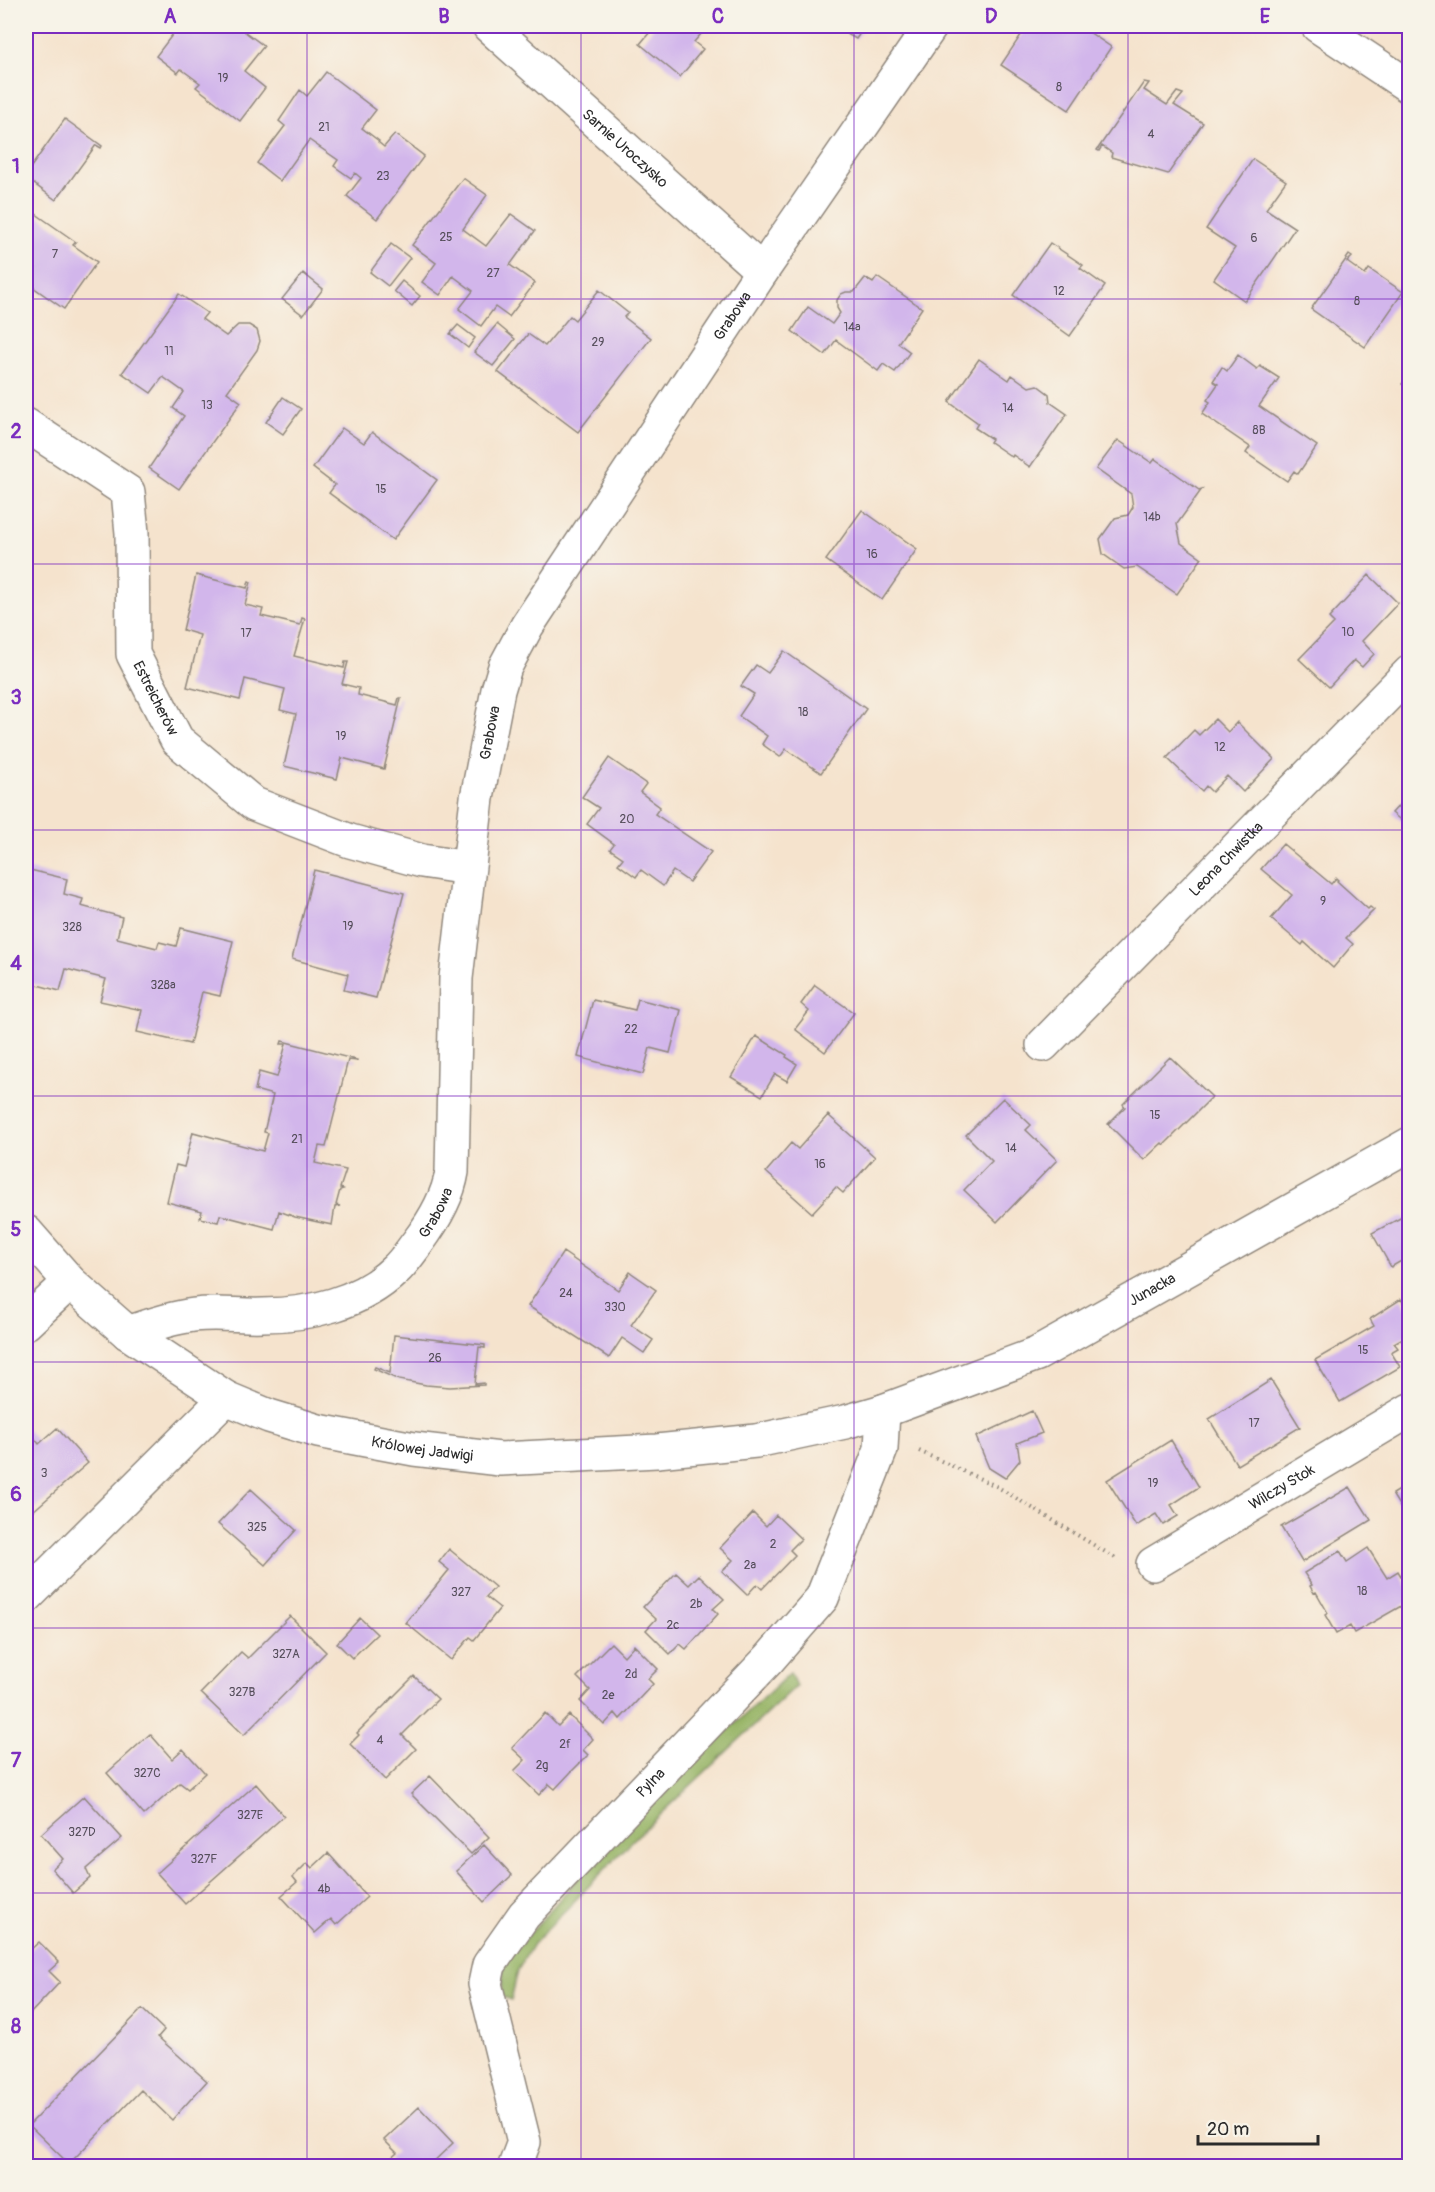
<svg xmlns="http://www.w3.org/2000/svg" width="1435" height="2192" viewBox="0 0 1435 2192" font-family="Pangolin,sans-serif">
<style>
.forest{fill:#98b568;stroke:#62704a;stroke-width:1.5}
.building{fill:#d2b6eb}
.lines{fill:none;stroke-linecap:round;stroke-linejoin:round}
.minor-casing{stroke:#90877c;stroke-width:36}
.path{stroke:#90877c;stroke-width:4;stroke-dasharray:1.5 4.5;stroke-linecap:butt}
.minor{stroke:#fff;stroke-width:33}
.grid{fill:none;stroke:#7b2cbf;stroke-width:1.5;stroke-opacity:0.55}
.labels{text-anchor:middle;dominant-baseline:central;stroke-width:6;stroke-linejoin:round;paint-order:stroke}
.number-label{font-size:12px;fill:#554e5b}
.street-label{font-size:15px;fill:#2b2b2b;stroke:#f7f3e8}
.neatline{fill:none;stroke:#7b2cbf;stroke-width:2}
.grid-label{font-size:20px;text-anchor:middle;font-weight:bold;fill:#7b2cbf}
</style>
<rect width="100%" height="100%" fill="#f7f3e8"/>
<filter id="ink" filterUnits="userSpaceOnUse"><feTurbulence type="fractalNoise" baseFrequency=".0167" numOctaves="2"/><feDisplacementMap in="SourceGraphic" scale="12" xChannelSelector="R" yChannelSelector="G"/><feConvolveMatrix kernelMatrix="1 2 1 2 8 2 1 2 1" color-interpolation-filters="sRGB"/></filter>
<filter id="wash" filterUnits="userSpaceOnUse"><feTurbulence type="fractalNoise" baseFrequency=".008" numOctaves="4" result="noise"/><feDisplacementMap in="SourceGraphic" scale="24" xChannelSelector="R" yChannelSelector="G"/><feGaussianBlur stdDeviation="1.35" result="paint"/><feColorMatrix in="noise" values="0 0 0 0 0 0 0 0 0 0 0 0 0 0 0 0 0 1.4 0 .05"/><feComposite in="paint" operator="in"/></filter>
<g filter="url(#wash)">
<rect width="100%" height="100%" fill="#f5e3cd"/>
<path class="forest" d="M790,1673L796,1686L636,1837L533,1944L518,1970L511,2000L502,1997L503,1964L620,1830Z"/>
<g id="blocks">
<path class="building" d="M179,26H237L264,46L244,71L265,88L240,121L196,87L200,83L181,69L178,73L156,56Z
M655,26H708L694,42L703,49L680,77L640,44Z
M833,26H865L856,39Z
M1027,26H1080L1111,47L1069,110L1001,65Z
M326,72L376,110L362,128L379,141L378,142L384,147L395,134L424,156L377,219L347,196L361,178L355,173L351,178L334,166L338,160L309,140L280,181L257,163L285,126L279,121L300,90L307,96Z
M1144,82L1149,83L1144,90L1167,105L1177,92L1183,94L1174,105L1203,123L1168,174L1111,157L1112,153L1102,146L1099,151L1097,150Z
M65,119L102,146L101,148L96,145L56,200L26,178V174Z
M1253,159L1286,181L1266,209L1295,228L1245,301L1214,279L1235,248L1206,229Z
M463,178L487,195L463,229L486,246L511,214L535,231L510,265L535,283L509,317L495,307L481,326L459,309L473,291L453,276L440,295L422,282L436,263L412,245Z
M26,207L76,242L73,245L97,262L64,309L26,282Z
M1050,243L1083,265L1080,268L1105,286L1070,336L1013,295Z
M391,244L410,258L388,286L370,272Z
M1349,255L1352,257L1347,262L1365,275L1369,269L1403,292L1365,347L1311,309Z
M303,273L323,289L303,315L282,299Z
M877,277L922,308L898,343L910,352L895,372L883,364L878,371L836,340L825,355L792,331L808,307L832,324L840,313L837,308V300L841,294L846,292H854L865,278L873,283Z
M402,281L420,296L412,306L394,291Z
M599,290L628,313L624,317L651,338L578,432L498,372L528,334L545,346L570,316L575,320Z
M179,294L207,313L202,319L226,336L238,325H249L257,330L260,341L257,350L227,392L241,402L179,489L149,468L184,416L173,408L184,392L163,377L151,393L122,373Z
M497,324L515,339L493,366L474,352Z
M458,325L475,338L468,348L450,334Z
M1238,355L1257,369L1260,366L1279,378L1259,406L1317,446L1298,474L1294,471L1287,481L1246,453L1250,447L1202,414L1210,402L1207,400L1218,384L1213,381L1222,367L1227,371Z
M979,359L1009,380L1012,375L1029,387L1037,385L1049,394L1050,402L1067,414L1030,467L1013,455L1012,457L990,442L992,439L975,428L978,423L949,402Z
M1410,373V389L1402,384Z
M283,397L301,409L283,434L266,422Z
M342,428L364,443L372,432L437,480L393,540L329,493L335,485L313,468Z
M1118,440L1152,463L1155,459L1199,490L1202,489L1177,524L1181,543L1202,558L1177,594L1137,567L1124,569L1103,554L1100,539L1115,518L1128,515L1133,507L1131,494L1096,469Z
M862,510L917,549L882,600L826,560Z
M196,575L247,588L249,581L251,582L245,605L263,609L261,616L300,625L302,618L305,619L294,656L344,668L345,662H348L342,684L359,688L358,695L397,705L399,698H401L384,769L342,758L337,779L284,766L296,714L280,710L285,689L245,679L240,700L187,687L200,635L183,630Z
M1369,575L1398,603L1362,641L1374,654L1362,667L1354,660L1329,687L1299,659L1334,623L1329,618Z
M784,651L866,709L821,773L786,749L780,757L762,744L767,736L739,716L754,694L741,686L756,665L768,673Z
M1215,719L1228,732L1237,722L1274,759L1243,792L1227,776L1212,792L1206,786L1202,791L1167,758L1194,730L1199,735Z
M609,758L646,784L640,792L660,807L655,814L711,852L689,882L673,871L663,886L641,870L636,877L618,864L623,858L610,849L614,844L587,824L599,808L582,797Z
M1410,793V828L1392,813Z
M1283,844L1331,884L1336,878L1338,880L1337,881L1368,909L1370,907L1374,910L1346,938L1353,944L1333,968L1304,942L1302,945L1271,919L1292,895L1261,869Z
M26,869L67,879L64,894L83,899L81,906L122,917L117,938L157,948L159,942L176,946L181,928L233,941L220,996L202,992L190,1044L137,1032L142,1010L100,1001L106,979L66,969L60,991L26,982Z
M314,870L404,893L376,998L344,990L348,974L292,959Z
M815,985L854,1013L825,1052L795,1029L809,1011L801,1004Z
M638,999L681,1010L670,1053L650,1048L643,1074L578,1057L593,1000L635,1010Z
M756,1036L787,1055L786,1057L797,1064L787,1081L775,1074L762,1096L731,1077Z
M282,1041L357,1060V1061L348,1060L326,1147L319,1146L315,1163L346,1170L340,1188L343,1189L340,1190L336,1205L340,1206L335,1207L332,1225L295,1217L279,1211L274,1229L220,1215L218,1222L200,1218L202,1211L167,1202L176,1165L184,1167L193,1132L263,1151L268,1133L264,1132L273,1095L255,1090L259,1072L277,1077L286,1044H281Z
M1170,1057L1212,1097L1164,1145L1162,1143L1144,1160L1108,1124L1125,1107L1123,1104Z
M1003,1098L1031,1125L1026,1130L1057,1160L997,1222L964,1190L992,1161L966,1135Z
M828,1115L875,1157L843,1193L836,1187L812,1213L766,1172L791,1143L798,1149Z
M1404,1216L1410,1227V1256L1391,1267L1372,1233Z
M563,1252L618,1290L630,1272L656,1290L631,1325L653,1340L644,1353L622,1338L609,1358L528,1306Z
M1401,1299L1410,1313V1334L1394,1343L1398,1348L1391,1352L1400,1367L1340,1402L1315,1360L1374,1326L1370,1319Z
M394,1335L485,1345V1348L479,1347L475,1384L484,1383V1385L450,1387L426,1385L399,1380L374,1369L375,1367L390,1373Z
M1271,1380L1300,1427L1237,1465L1209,1419Z
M1032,1411L1042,1433L1017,1443L1020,1460L1005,1478L989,1468L976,1437Z
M26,1428L39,1444L57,1428L88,1463L32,1512L26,1505Z
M1171,1440L1199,1487L1171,1505L1178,1516L1163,1525L1156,1514L1136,1526L1107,1480Z
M1410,1483V1523L1392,1494Z
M1350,1487L1371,1520L1302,1562L1281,1527Z
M251,1489L296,1530L265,1565L218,1524Z
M753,1513L766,1526L776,1515L801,1539L790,1550L795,1555L762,1589L757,1584L747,1595L722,1571L733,1560L720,1548Z
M1368,1548L1387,1578L1398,1571L1410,1591V1601L1354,1633L1350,1626L1336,1634L1325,1615L1328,1613L1316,1592L1314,1593L1310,1586L1312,1585L1304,1573L1340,1551L1347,1562Z
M449,1549L495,1587L486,1597L500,1608L474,1640L470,1637L451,1660L406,1623L449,1570L439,1562Z
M676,1573L689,1585L699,1575L724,1599L713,1609L718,1614L686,1649L680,1644L670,1654L646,1630L656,1619L643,1607Z
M290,1616L326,1652L244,1735L201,1693L241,1652L248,1658Z
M360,1618L377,1634L352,1658L337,1643Z
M611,1643L624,1656L634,1645L658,1669L648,1679L653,1684L620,1719L615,1713L604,1725L580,1701L590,1690L577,1677Z
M414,1676L438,1699L402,1735L416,1749L385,1780L350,1744L359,1735L357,1733Z
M545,1713L558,1726L569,1715L593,1739L583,1750L588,1755L571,1772L555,1789L549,1784L539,1795L514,1771L525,1760L512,1748Z
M150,1734L172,1759L183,1749L205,1773L188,1789L180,1783L144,1815L107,1773Z
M430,1776L489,1837L471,1854L411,1794Z
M256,1784L284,1816L185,1904L157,1873Z
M84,1796L122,1838L86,1869L90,1878L73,1893L52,1869L63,1859L41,1834Z
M484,1845L512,1875L484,1902L456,1871Z
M328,1853L367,1897L336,1925L331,1919L315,1933L281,1896L297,1882L293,1877L307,1863L312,1868Z
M39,1942L59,1962L49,1971L60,1982L26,2018V1948L29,1951Z
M142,2009L164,2030L158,2037L207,2081L172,2120L141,2090L69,2164L29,2125Z
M419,2107L453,2143L429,2166H395L389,2160L397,2153L384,2140Z"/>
</g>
</g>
<g filter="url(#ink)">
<use href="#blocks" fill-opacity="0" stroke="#90877c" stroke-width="1.5"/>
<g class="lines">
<g class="minor-casing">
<g id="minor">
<path id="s1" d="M489,26L762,271"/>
<path d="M1318,26L1410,87"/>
<path id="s2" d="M26,425L128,492L132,533L133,654L177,740L254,804L350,841L422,861L468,868"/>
<path id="s3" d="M1043,1045L1410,672"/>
<path id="s4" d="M26,1232L70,1282L128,1333L226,1398L269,1416L318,1431L414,1449L500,1459L657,1451L756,1441L845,1422L883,1411L1037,1354L1410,1144"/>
<path d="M26,1323L70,1282"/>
<path id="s5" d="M128,1333C150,1325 171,1318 194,1315C217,1312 241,1316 263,1315C309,1315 361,1303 395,1270C404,1262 411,1251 418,1242C433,1222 448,1197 452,1172L456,978L477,798L498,690L505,667L527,626L762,271L931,26"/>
<path id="s6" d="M1153,1564L1410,1410"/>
<path d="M26,1597L226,1398"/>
<path id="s7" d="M515,2166L524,2142L485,1984L489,1965L524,1915L769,1659L822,1598L881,1449L883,1411"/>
</g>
</g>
<path class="path" d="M919,1451L996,1486L1117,1559"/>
<use href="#minor" class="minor"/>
</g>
</g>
<path class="grid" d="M307,26V2166M581,26V2166M854,26V2166M1128,26V2166M26,299H1410M26,564H1410M26,830H1410M26,1096H1410M26,1362H1410M26,1628H1410M26,1893H1410"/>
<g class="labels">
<g class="number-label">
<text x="223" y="78">19</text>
<text x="1059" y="87">8</text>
<text x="324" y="127">21</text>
<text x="1151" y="134">4</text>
<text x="383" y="176">23</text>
<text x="446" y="237">25</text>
<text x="1254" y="238">6</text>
<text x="55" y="254">7</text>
<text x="493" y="273">27</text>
<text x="1059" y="291">12</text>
<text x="1357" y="301">8</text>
<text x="852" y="327">14a</text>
<text x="598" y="342">29</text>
<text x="169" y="351">11</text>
<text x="207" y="405">13</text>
<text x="1008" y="408">14</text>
<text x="1259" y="430">8B</text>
<text x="381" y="489">15</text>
<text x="1152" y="517">14b</text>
<text x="872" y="554">16</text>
<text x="1348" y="632">10</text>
<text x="246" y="633">17</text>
<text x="803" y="712">18</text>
<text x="341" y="736">19</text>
<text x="1220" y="747">12</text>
<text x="627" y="819">20</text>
<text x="1323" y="901">9</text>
<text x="348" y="926">19</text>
<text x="72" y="927">328</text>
<text x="163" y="985">328a</text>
<text x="631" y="1029">22</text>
<text x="1155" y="1115">15</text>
<text x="297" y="1139">21</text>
<text x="1011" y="1148">14</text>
<text x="820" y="1164">16</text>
<text x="566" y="1293">24</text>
<text x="615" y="1307">330</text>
<text x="1363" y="1350">15</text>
<text x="435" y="1358">26</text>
<text x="1254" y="1423">17</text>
<text x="44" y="1473">3</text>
<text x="1153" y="1483">19</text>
<text x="257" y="1527">325</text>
<text x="773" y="1544">2</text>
<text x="750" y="1565">2a</text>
<text x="1362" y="1591">18</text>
<text x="461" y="1592">327</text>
<text x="696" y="1604">2b</text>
<text x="673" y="1625">2c</text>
<text x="286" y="1654">327A</text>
<text x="631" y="1674">2d</text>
<text x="242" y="1692">327B</text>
<text x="608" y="1695">2e</text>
<text x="380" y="1740">4</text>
<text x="565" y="1744">2f</text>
<text x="542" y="1765">2g</text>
<text x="147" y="1773">327C</text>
<text x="250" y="1815">327E</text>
<text x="82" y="1832">327D</text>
<text x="204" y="1859">327F</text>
<text x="324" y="1889">4b</text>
</g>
<g class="street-label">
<text stroke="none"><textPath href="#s1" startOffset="183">Sarnie Uroczysko</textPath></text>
<text stroke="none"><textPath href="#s5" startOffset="1323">Grabowa</textPath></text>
<text stroke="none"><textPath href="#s2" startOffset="334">Estreicherów</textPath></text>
<text stroke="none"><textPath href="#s5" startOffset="837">Grabowa</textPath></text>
<text stroke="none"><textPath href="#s3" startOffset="261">Leona Chwistka</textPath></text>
<text stroke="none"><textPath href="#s5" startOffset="351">Grabowa</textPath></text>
<text stroke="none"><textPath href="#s4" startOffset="1227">Junacka</textPath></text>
<text stroke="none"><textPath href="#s4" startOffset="465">Królowej Jadwigi</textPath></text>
<text stroke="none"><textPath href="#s6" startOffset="150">Wilczy Stok</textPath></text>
<text stroke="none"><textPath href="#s7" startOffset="452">Pylna</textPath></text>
</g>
</g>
<rect width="1435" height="2192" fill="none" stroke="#f7f3e8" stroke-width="66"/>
<path d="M1198 2135v9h120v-9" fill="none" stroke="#2b2b2b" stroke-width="3"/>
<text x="1207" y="2135" font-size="18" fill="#2b2b2b" stroke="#f7f3e8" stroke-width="4.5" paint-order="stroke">20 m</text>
<rect x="33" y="33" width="1369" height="2126" class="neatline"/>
<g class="grid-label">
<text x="170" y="23">A</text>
<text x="444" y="23">B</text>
<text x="718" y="23">C</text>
<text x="991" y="23">D</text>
<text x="1265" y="23">E</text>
<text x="16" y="173">1</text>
<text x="16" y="438">2</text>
<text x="16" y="704">3</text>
<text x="16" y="970">4</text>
<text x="16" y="1236">5</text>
<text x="16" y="1501">6</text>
<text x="16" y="1767">7</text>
<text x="16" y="2033">8</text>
</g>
</svg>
